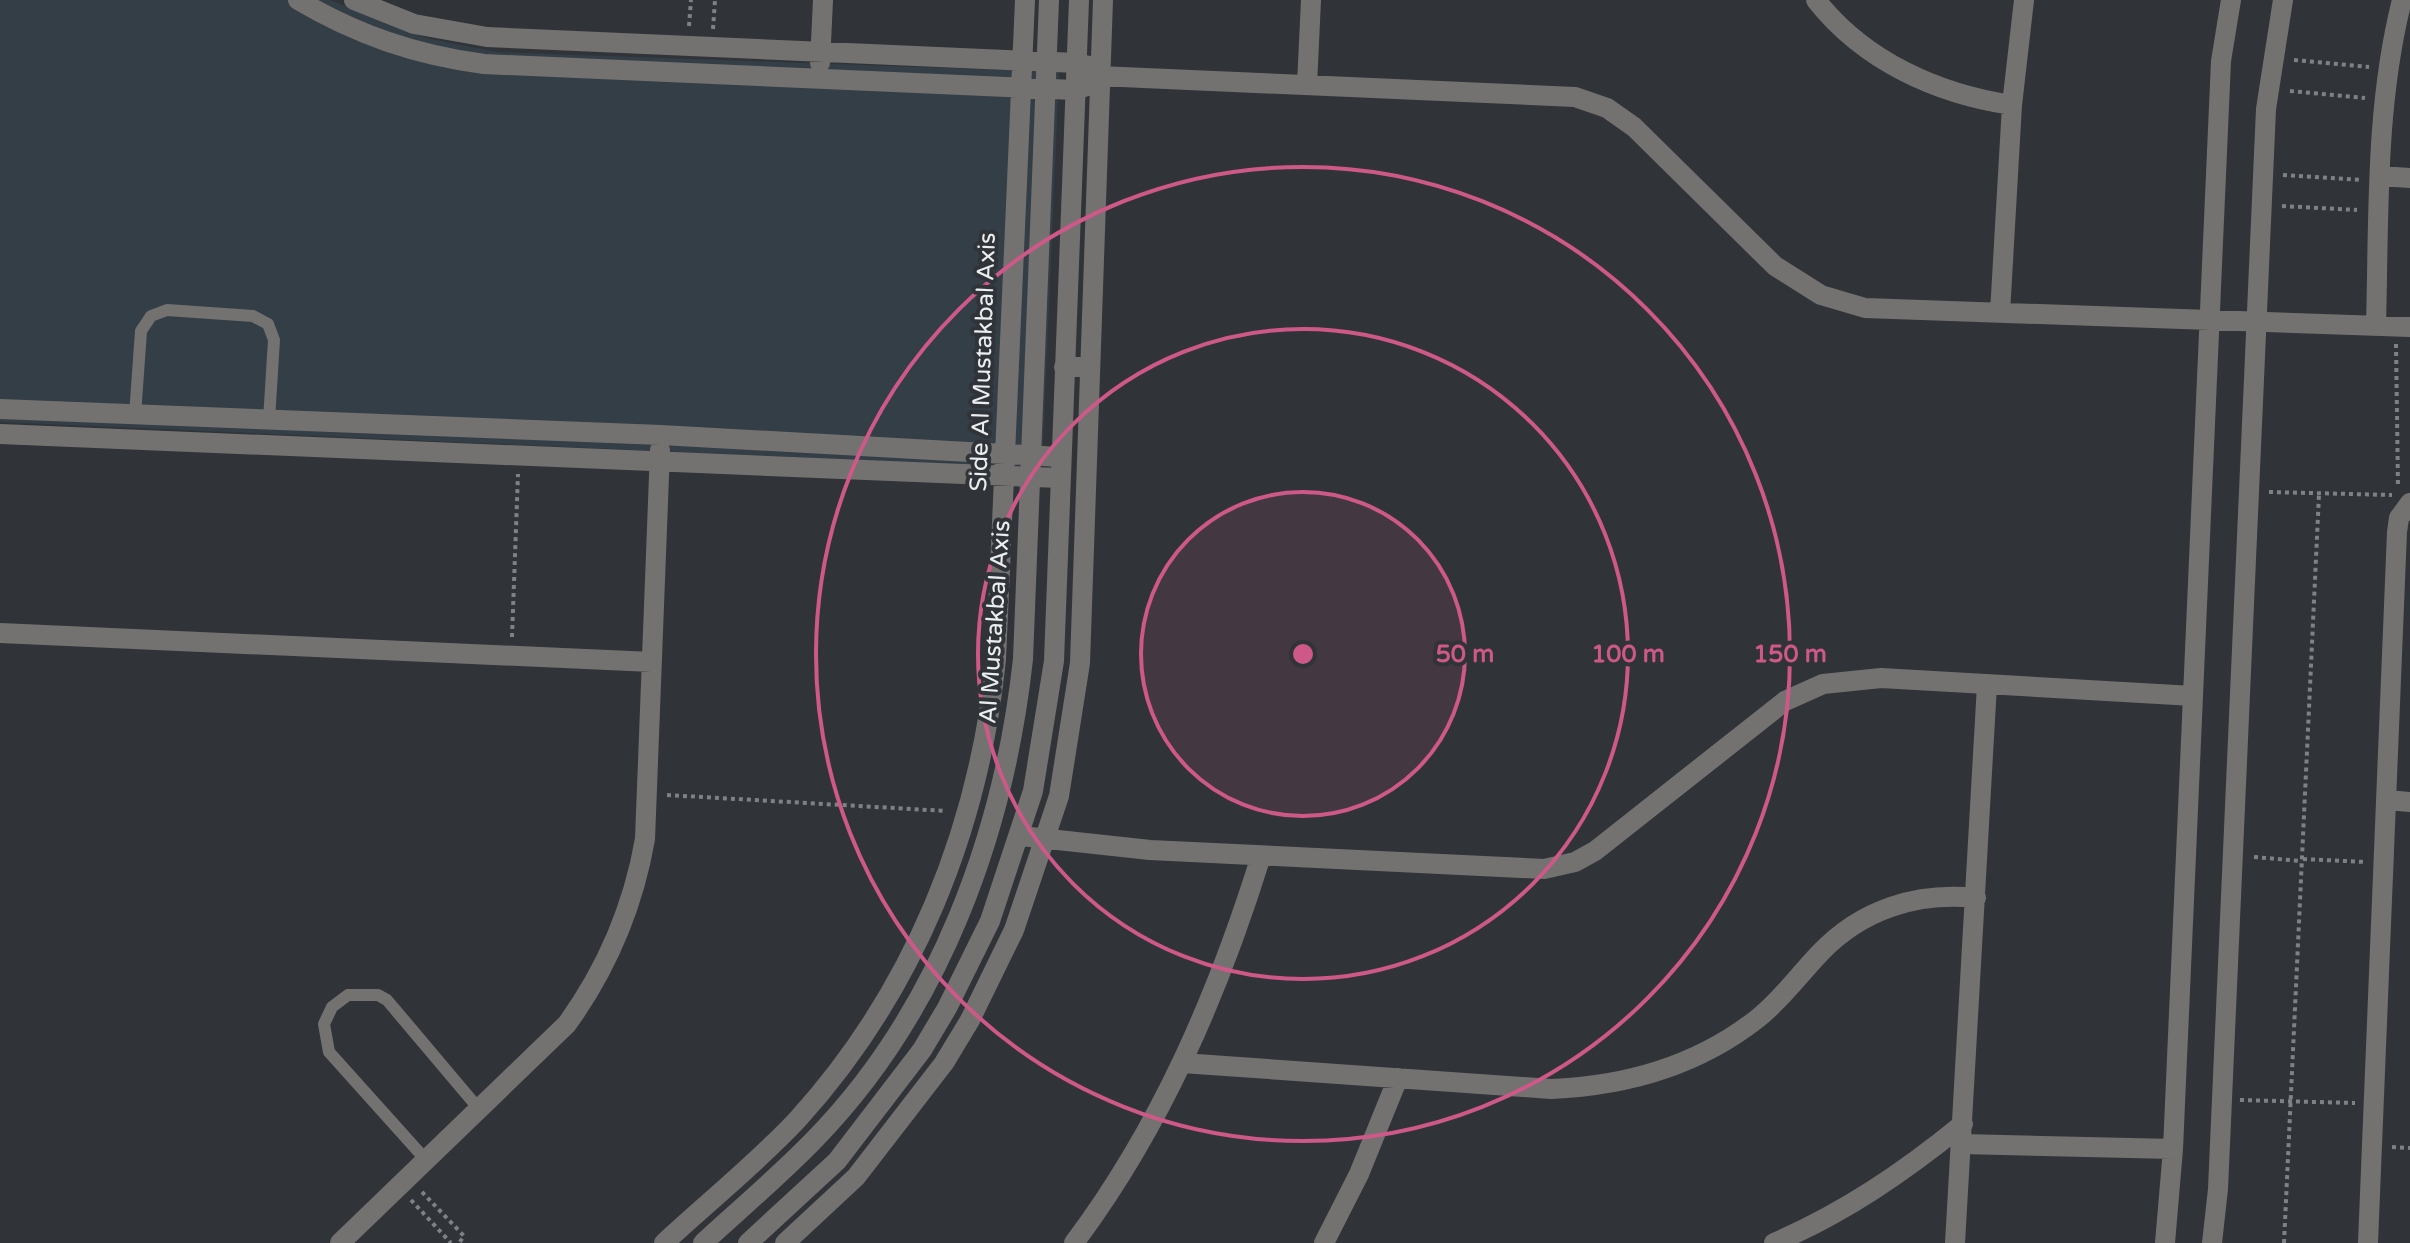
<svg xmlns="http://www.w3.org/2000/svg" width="2410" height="1243" viewBox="0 0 2410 1243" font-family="'Varela Round',sans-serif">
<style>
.built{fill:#343e46}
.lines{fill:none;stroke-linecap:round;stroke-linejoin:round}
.path{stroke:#7e8285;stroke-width:4;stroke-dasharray:4 4;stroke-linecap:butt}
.service{stroke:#747270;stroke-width:12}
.minor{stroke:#747270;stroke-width:20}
.tertiary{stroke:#747270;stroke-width:20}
.ring{fill:none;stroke:#ce5888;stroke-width:4}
.labels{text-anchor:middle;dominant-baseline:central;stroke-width:8;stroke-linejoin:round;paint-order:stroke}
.street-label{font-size:24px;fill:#ebeef0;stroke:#303438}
.centre{fill:#ce5888;stroke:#303438;stroke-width:4}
.ring-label{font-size:24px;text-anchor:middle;font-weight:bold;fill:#ce5888;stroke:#303438;stroke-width:8;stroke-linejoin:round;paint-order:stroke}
</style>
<rect width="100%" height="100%" fill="#303438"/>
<path class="built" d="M0,0H330L426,38L497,52L1059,72L1042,468L0,422Z"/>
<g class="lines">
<path class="path" d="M689,26L691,0
M713,29L715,0
M2294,60L2369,67
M2290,91L2365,98
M2283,175L2362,180
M2282,206L2357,210
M2396,344L2398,487
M2269,492L2392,495
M512,637L518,474
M667,795L946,811
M2254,857L2301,861
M2303,859L2366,862
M2240,1100L2355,1103
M2392,1147L2410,1148
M422,1192L464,1236L459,1243
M411,1200L451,1243
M2284,1243L2319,494"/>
<path class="service" d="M135,415L141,331L151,316L167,310L253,316L268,324L274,340L269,420
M426,1160L329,1052L324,1024L332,1007L348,995H378L387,1000L479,1109"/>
<path class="minor" d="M298,0C357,35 416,55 484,64L1075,90L1090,85
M354,0L414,24L487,37L1076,63L1089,66L1099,76L1575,97L1607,108L1634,127L1775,266L1821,295L1865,308L2410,327
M1816,0C1864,61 1937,94 2012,105
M820,63L823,0
M1307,85L1311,0
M2381,176L2410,178
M2000,313L2012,105L2024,0
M2376,325C2379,216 2375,107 2402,0
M0,409L661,435L1060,457
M0,434L1059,478
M0,633L652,662
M2387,800L2410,802
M1021,836L1150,850L1544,869L1575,862L1595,851L1785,701L1823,684L1881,678L2193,696
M1182,1063L1551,1089C1626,1086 1697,1066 1757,1019C1781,1000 1799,975 1820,953C1862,909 1917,892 1976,898
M1962,1144L2173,1149
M340,1243L567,1024C608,967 633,908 645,839L660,450
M664,1243C708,1202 757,1163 798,1119C914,991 979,829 996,659L1025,0
M785,1243L856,1177L944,1063L970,1020L1014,930L1059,796L1080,663L1103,0
M1074,1243C1161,1127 1218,994 1261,856
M1324,1243L1359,1174L1398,1078
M1774,1243C1844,1213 1904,1172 1963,1124
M1955,1243L1987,685
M2165,1243L2173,1149L2221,61L2231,0
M2368,1243L2397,532L2399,518L2410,503"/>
<path class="tertiary" d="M1064,367H1089
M703,1243C740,1209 779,1176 814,1140C939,1012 1004,834 1023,659L1049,0
M748,1243L837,1161L922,1050L947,1008L990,921L1033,791L1054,661L1079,0
M2212,1243L2218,1189L2266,109L2283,0"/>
</g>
<circle cx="1303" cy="654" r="162" fill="#ce5888" fill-opacity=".12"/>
<g class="ring">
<circle cx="1303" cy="654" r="162"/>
<circle cx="1303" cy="654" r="325"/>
<circle cx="1303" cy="654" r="487"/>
</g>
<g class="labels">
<g class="street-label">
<text transform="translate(983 362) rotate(-88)">Side Al Mustakbal Axis</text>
<text transform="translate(995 622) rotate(-86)">Al Mustakbal Axis</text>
</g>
</g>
<circle cx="1303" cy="654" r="12" class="centre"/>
<g class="ring-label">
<text x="1465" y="662">50 m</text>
<text x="1628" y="662">100 m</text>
<text x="1790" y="662">150 m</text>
</g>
</svg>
